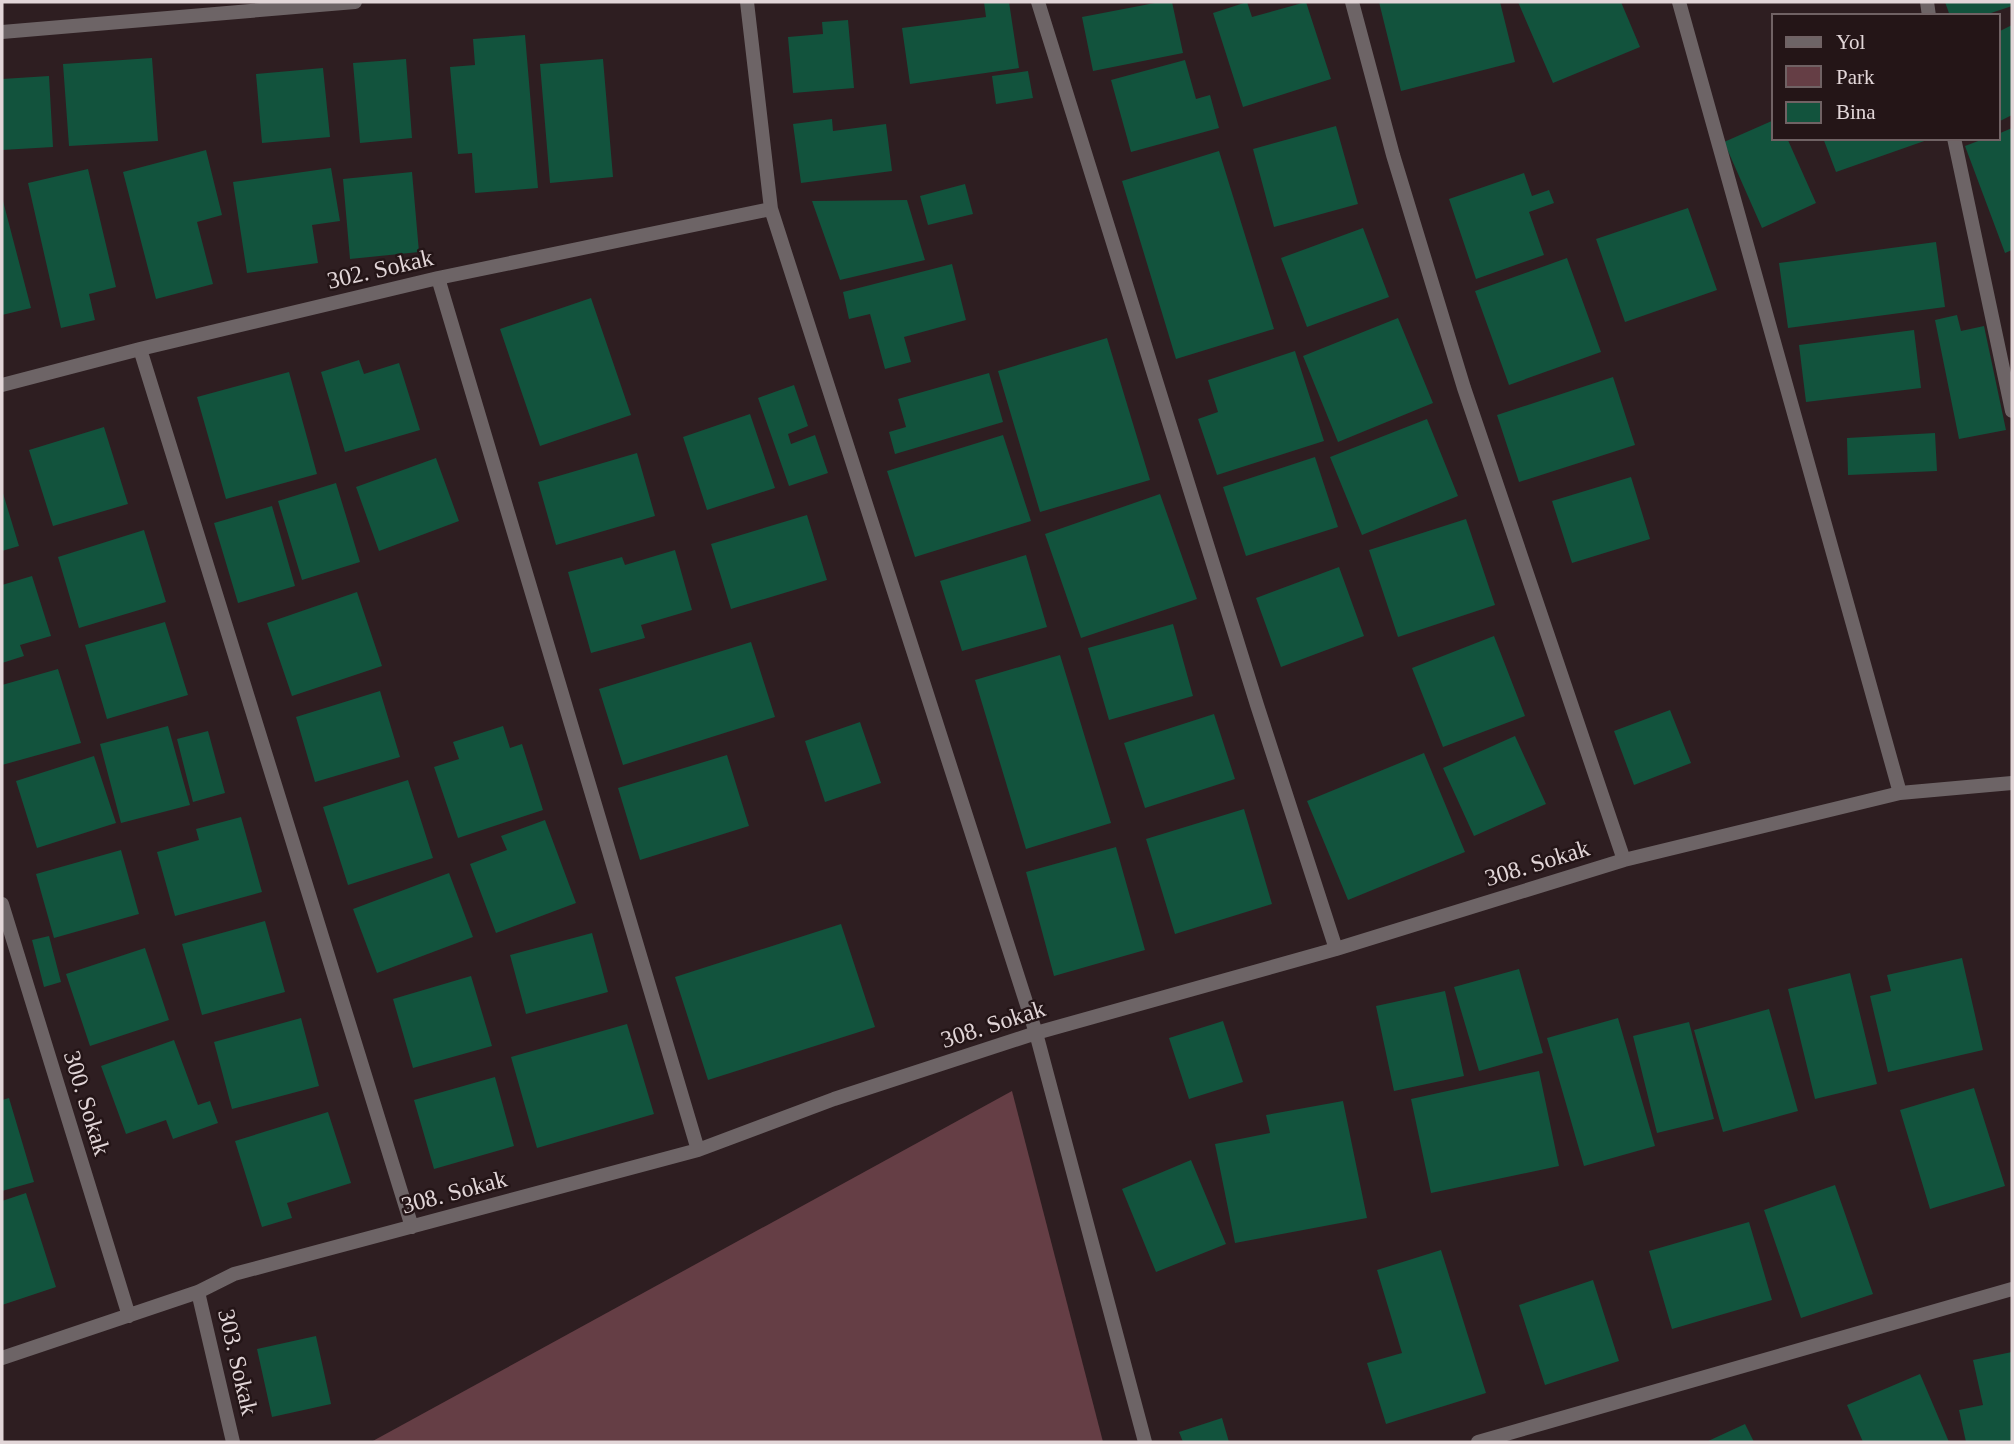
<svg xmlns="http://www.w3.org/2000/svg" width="2014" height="1444" viewBox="0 0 2014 1444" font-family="'Times New Roman',serif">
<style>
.green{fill:#653e45}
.building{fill:#12533d}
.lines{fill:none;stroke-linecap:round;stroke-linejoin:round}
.minor{stroke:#6d6466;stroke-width:14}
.labels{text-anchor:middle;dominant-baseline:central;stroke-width:5;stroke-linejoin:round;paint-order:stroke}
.street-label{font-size:24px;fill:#e2d6d8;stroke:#241517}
</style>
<rect width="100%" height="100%" fill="#2e1e21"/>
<path class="green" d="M1012,1091L1103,1442H371Z"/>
<path class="building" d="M984,2H1009L1019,68L910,84L902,28L986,17Z
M1160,2H1172L1183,53L1093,71L1082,17Z
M1247,2L1252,17L1306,2L1331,79L1243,107L1213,13Z
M1379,2H1500L1515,62L1401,91Z
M1518,2H1621L1640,47L1553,83Z
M1945,2H2012V6L1982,16H1950Z
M848,20L854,88L793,93L788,37L823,34L822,22Z
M2012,25V115L1998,122V32Z
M525,35L538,188L475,193L472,153L458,154L450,67L475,65L473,39Z
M152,58L158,141L69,146L63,64Z
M406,59L412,138L360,143L353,63Z
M603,59L613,177L550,183L540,64Z
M1185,60L1196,99L1210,95L1219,128L1131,152L1111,80Z
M323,68L330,137L262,143L256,74Z
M1028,71L1033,98L996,104L992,76Z
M49,76L53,147L2,150V79Z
M832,119L833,131L886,124L892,171L801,183L793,124Z
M1774,120V138H1787L1816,203L1762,228L1724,142Z
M1336,126L1358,204L1274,227L1253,149Z
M2012,128V250L2005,253L1965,146L1986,138H1998V134Z
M1823,138H1930V139L1836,172Z
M206,150L222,215L197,222L213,284L156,299L123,172Z
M1219,151L1274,329L1176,359L1122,181Z
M331,168L340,221L312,225L318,263L247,273L233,182Z
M88,169L116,287L89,294L95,320L61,328L28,183Z
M412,172L419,252L350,259L343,179Z
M1524,173L1532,196L1549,190L1554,203L1529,212L1544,255L1476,279L1449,199Z
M965,184L973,214L928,225L920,196Z
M907,200L925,260L840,280L812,201Z
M3,201L31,308L2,315V202Z
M1688,208L1717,290L1625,322L1596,239Z
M1363,228L1389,297L1307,327L1281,258Z
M1936,242L1945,307L1788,328L1779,263Z
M1567,258L1601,352L1509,385L1475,291Z
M952,264L966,320L904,337L911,362L885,369L870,314L849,319L843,292Z
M591,298L631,415L540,446L500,329Z
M1957,315L1961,331L1984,326L2006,430L1959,439L1935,320Z
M1398,318L1433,403L1338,442L1303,356Z
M1914,330L1921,388L1806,402L1799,345Z
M1107,338L1150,480L1040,512L998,371Z
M1295,351L1324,441L1217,475L1198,419L1218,412L1208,380Z
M359,360L364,374L399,363L420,430L345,452L321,372Z
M289,372L317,474L226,499L197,397Z
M989,373L1003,422L895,454L889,432L906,427L898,399Z
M1613,377L1635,445L1519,482L1497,415Z
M794,385L808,426L788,434L791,444L815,435L828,473L789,486L758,398Z
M750,414L775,488L707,510L683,437Z
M1427,419L1458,496L1362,535L1330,457Z
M104,427L128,504L53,526L29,450Z
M1935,433L1937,471L1848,475L1847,438Z
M1003,435L1031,521L915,557L887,471Z
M637,453L655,516L556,545L538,482Z
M1315,457L1338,527L1246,556L1223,487Z
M436,458L459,521L379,551L356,487Z
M1631,477L1650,539L1572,563L1552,501Z
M336,483L360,562L302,580L278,501Z
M2,490L19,546L2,551Z
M1160,494L1197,599L1081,638L1045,534Z
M272,506L295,586L238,603L214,523Z
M807,515L827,580L731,609L711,544Z
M1466,519L1495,605L1398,637L1369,550Z
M144,530L166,602L79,628L58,557Z
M675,550L692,610L641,625L645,638L591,653L568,572L622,557L625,565Z
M1026,555L1047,627L962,651L940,581Z
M1339,567L1364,636L1281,667L1256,598Z
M32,576L51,636L20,645L24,656L2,663V585Z
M357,592L382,666L292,696L267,623Z
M165,622L188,695L107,719L85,645Z
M1173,624L1193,696L1109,720L1088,648Z
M1494,636L1525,716L1443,747L1412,668Z
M751,642L775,717L623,765L599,689Z
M1060,655L1111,823L1026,849L975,680Z
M58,669L81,743L2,765V685Z
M380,691L400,757L315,782L296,717Z
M1670,710L1691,763L1634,785L1614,731Z
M1214,714L1235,779L1145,808L1124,743Z
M860,722L881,783L825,802L805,741Z
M168,726L190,805L121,823L100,744Z
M503,726L510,748L522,744L543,810L458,838L434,767L459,759L453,742Z
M208,731L225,793L193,802L177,739Z
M1515,736L1546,804L1474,836L1443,768Z
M1424,753L1465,852L1348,900L1307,801Z
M727,755L749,826L640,860L618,788Z
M94,756L116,823L37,848L16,781Z
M408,780L433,858L348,885L323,807Z
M1244,809L1272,904L1175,934L1146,839Z
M241,817L262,892L175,916L157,852L199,840L196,829Z
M545,820L576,903L496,933L470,864L507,850L501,836Z
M1116,847L1145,950L1054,976L1026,872Z
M121,850L139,914L54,938L36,874Z
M449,873L473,937L377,973L353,909Z
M265,921L285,992L202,1015L182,944Z
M841,924L875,1027L708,1080L675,977Z
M592,933L608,992L526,1014L510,955Z
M49,936L61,982L44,987L32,940Z
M145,948L169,1020L90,1046L66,974Z
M1962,958L1983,1050L1888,1072L1870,996L1891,991L1887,975Z
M1519,969L1543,1053L1479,1071L1454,987Z
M1850,973L1877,1084L1815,1099L1788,989Z
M471,976L492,1046L413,1068L393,999Z
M1445,991L1464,1076L1394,1091L1376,1006Z
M1769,1009L1798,1111L1723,1132L1694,1030Z
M301,1018L319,1086L232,1109L214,1042Z
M1618,1018L1655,1146L1584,1166L1547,1038Z
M1223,1021L1243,1082L1189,1099L1169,1038Z
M1689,1022L1714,1119L1657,1133L1633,1036Z
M627,1024L654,1114L537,1148L511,1057Z
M174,1040L198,1105L210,1101L218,1123L173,1139L166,1120L126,1134L101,1066Z
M1539,1071L1559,1166L1431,1193L1411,1099Z
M495,1077L514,1146L434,1169L414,1100Z
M1974,1088L2005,1186L1930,1209L1900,1110Z
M9,1098L34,1182L2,1191V1100Z
M1343,1101L1367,1218L1235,1243L1215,1144L1270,1133L1266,1115Z
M328,1112L351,1183L287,1203L292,1218L262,1227L235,1141Z
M1191,1160L1226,1244L1156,1272L1122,1189Z
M1835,1185L1873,1294L1801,1318L1764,1210Z
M26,1193L56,1287L2,1305V1201Z
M1749,1222L1772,1300L1672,1329L1649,1251Z
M1441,1250L1486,1393L1386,1424L1367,1363L1402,1353L1377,1270Z
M1593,1280L1619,1361L1545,1385L1519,1305Z
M316,1336L331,1404L272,1417L257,1349Z
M2012,1352V1442H1966L1959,1410L1983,1405L1973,1360Z
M1920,1374L1949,1442H1863L1847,1405Z
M1222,1418L1229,1442H1183L1179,1432Z
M1745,1424L1754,1442H1706Z"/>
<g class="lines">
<path class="minor" d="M747,2L771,209L1036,1033L1145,1442
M1038,2L1257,705L1336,949
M1352,2L1393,155L1464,388L1624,860
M1679,2L1900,793
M1927,2L1929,16
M2,32L355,2
M1954,138L2012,411
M438,278L698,1150
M140,349L412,1227
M2,385L140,349L438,278L771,209
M2,904L129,1316
M198,1292L233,1442
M2,1358L198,1292L234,1274L698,1150L834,1099L1036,1033L1336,949L1624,860L1900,793L2012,783
M1478,1442L2012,1289"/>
</g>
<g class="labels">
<g class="street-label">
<text transform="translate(380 269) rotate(-13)">302. Sokak</text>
<text transform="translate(1537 863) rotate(-17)">308. Sokak</text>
<text transform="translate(993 1024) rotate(-18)">308. Sokak</text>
<text transform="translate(87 1103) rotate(73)">300. Sokak</text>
<text transform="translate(454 1192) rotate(-15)">308. Sokak</text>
<text transform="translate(238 1362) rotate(77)">303. Sokak</text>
</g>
</g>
<rect width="2014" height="1444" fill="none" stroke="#e2d6d8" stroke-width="7"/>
<rect x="1772" y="14" width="228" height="126" fill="#241517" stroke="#706264" stroke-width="2"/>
<rect x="1786" y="37" width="35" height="10" fill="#6d6466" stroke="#706264" stroke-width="2"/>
<text x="1836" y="49" font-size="21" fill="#e2d6d8">Yol</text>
<rect x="1786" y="66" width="35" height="21" fill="#653e45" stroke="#706264" stroke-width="2"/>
<text x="1836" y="84" font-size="21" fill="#e2d6d8">Park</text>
<rect x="1786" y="102" width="35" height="21" fill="#12533d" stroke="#706264" stroke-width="2"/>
<text x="1836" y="119" font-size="21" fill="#e2d6d8">Bina</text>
</svg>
